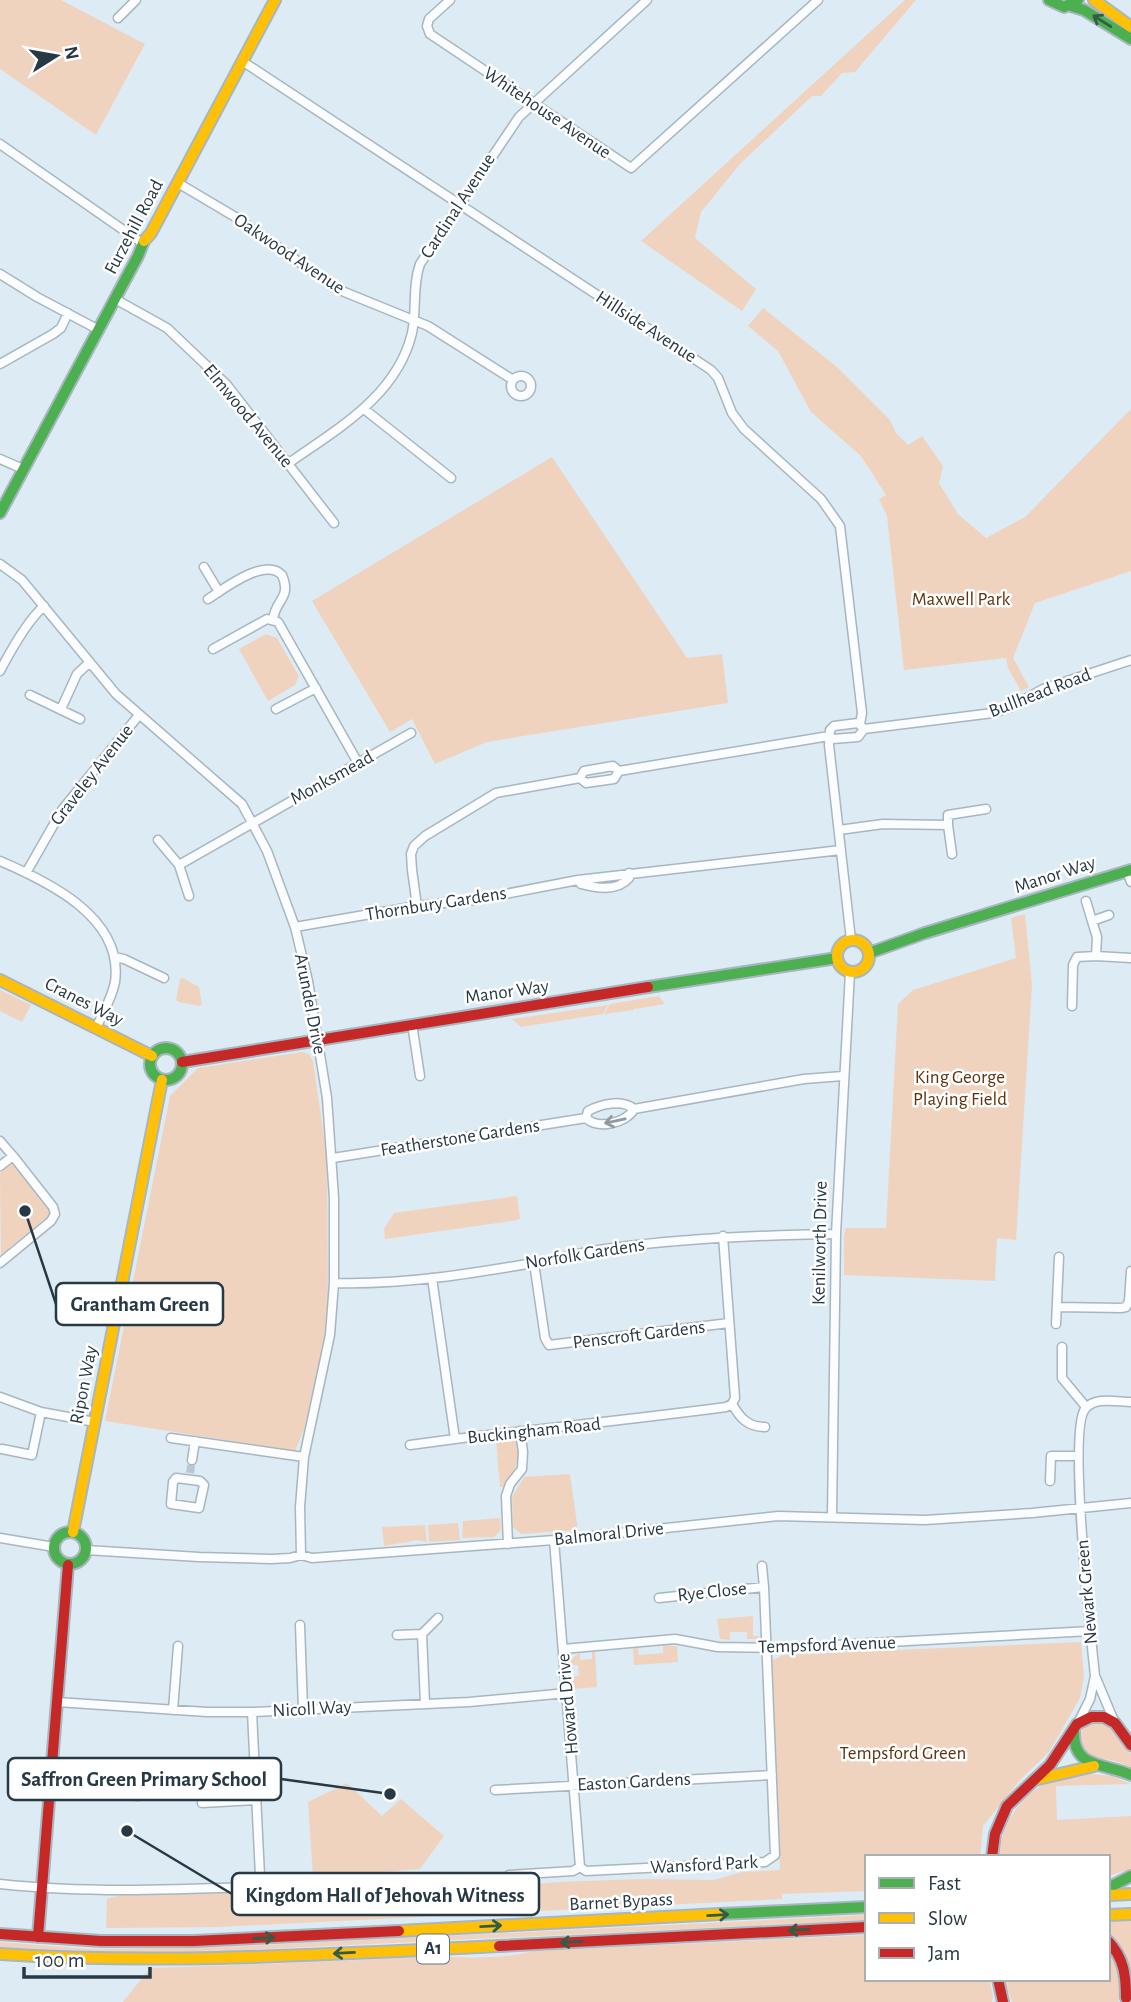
<svg xmlns="http://www.w3.org/2000/svg" width="1131" height="2002" viewBox="0 0 1131 2002" font-family="'Alegreya Sans',sans-serif">
<style>
.green{fill:#f0d3bf}
.lines{fill:none;stroke-linecap:round;stroke-linejoin:round}
.street-tunnel{stroke:#b9c7d1;stroke-width:8;stroke-dasharray:8 4;stroke-linecap:butt}
.street-casing{stroke:#a8b6bf;stroke-width:11}
.fast-casing{stroke:#a8b6bf;stroke-width:14}
.slow-casing{stroke:#a8b6bf;stroke-width:14}
.jam-casing{stroke:#a8b6bf;stroke-width:14}
.street{stroke:#fafcfd;stroke-width:8}
.fast{stroke:#4caf50;stroke-width:10}
.slow{stroke:#ffc107;stroke-width:10}
.jam{stroke:#c62828;stroke-width:10}
.oneway{stroke:#325c48}
.oneway2{stroke:#909aa0}
.labels{text-anchor:middle;dominant-baseline:central;stroke-width:5;stroke-linejoin:round;paint-order:stroke}
.shield{fill:#fff;stroke:#68747c;stroke-width:2}
.shield-label{font-size:18px;font-weight:bold;fill:#273944}
.street-label{font-size:19px;fill:#273944;stroke:#fff}
.park-label{font-size:19px;fill:#5f330e;stroke:#fff}
.leader{fill:none;stroke:#273944;stroke-width:2.5}
.callout-dot{fill:#273944;stroke:#fff;stroke-width:2.5}
.callout{fill:#fff;stroke:#273944;stroke-width:2.5}
.callout-label{font-size:21px;text-anchor:middle;font-weight:bold;fill:#273944}
</style>
<rect width="100%" height="100%" fill="#ddebf4"/>
<path class="green" d="M0,0H61L145,44L96,135L0,69Z
M905,0H916L855,72L842,73L821,96H812L740,164L701,212L695,238L756,289L742,311L641,241Z
M763,308L837,367L890,420L896,433L908,445L922,436L943,466L939,483L958,514L986,538L1025,517L1131,409V571L1035,603L1013,658L1029,687L1021,691L1008,668L1006,658L904,670L887,516L879,499L886,495L861,456L811,412L778,351L748,326Z
M552,457L687,658L722,654L728,703L487,742L435,764L412,719L390,732L312,601Z
M266,634L277,638L299,676L295,685L268,701L239,649Z
M1025,914L1032,985L1016,1240L997,1238L995,1281L844,1275V1235L846,1228H886L898,1004L913,990L1016,958L1011,918Z
M183,978L199,987L202,1004L199,1006L179,1002L176,1000L180,979Z
M0,990L31,1005L22,1022L0,1011Z
M659,996L665,1004L635,1009L634,1007V1010L604,1014L610,1004Z
M608,1005L603,1014L521,1027L512,1019Z
M302,1052L309,1054L313,1061L327,1158L328,1309L325,1341L305,1427L295,1451L105,1421L170,1096L198,1068Z
M8,1164L15,1165L35,1188L34,1192L43,1203H47L51,1213L49,1220L45,1218L30,1231L29,1236L25,1235L9,1248V1253L1,1256L0,1173L3,1170V1167Z
M517,1196L520,1218L518,1220L385,1239L384,1229L394,1213Z
M515,1437C525,1457 514,1470 504,1487H500L496,1440Z
M570,1474L578,1530L521,1534L513,1527L512,1497L524,1477Z
M500,1518L501,1530L494,1537L462,1538L463,1521Z
M458,1523L460,1540L430,1542L429,1541L428,1525Z
M425,1525L427,1542L418,1540L384,1546L382,1527Z
M753,1616V1636H760L757,1639H747V1632H730V1640L720,1639L717,1619Z
M1081,1642L1084,1677L1080,1698L1049,1752L1020,1780L983,1826L980,1857H867V1891L782,1894V1899L217,1927L106,1928L107,1899L120,1895L248,1891L254,1889L261,1883L313,1881L314,1894L353,1889L465,1890L558,1882L641,1879L714,1880L742,1872L780,1870L771,1661L783,1655Z
M663,1645L677,1646L678,1662L634,1665L633,1649L638,1647L639,1655L663,1653Z
M592,1651H595L597,1687L572,1689V1677L579,1676L578,1665H571L570,1661L580,1652V1660L592,1659Z
M1099,1722L1111,1728L1131,1753V1768C1122,1763 1114,1760 1104,1759C1099,1758 1093,1759 1088,1757C1069,1748 1079,1723 1099,1722Z
M1081,1773L1112,1776L1131,1784L1056,1786L1057,1820L1131,1816V1869L1108,1876V1857H998C1001,1826 1019,1795 1049,1782C1059,1778 1070,1776 1081,1773Z
M347,1783L382,1816L401,1799L444,1836L420,1869L313,1878L308,1802Z
M867,1915V1920L206,1952L104,1953L0,1947V1942L91,1949L225,1947Z
M1131,1920V1988L1108,1937V1921Z
M867,1935V1979H989L993,1995L992,2002H123L150,1968C239,1965 328,1962 417,1957C457,1956 495,1961 534,1951Z
M1108,1946C1121,1961 1124,1983 1118,2002H1012L1004,1979H1108Z"/>
<g class="lines">
<path class="street-tunnel" d="M190,1473L192,1460"/>
<g class="street-casing">
<path id="street" d="M450,0L429,19L427,26L430,34L631,168L818,0
M118,18L136,0
M242,61L711,370L718,378L732,413L744,429L821,499L840,526L862,713L860,724
M0,144L142,243
M178,183L237,218L337,289L428,326L513,380
M0,274L37,297L99,330
M115,299L167,328L227,385L334,523
M0,364L53,334L61,328L68,313
M511 386a10 10 0 1 1 20 0a10 10 0 1 1-20 0Z
M364,409L451,478
M0,459L23,469
M289,463C337,429 397,396 412,333C417,310 412,286 420,264L519,117L647,0
M0,564L22,580L116,694L242,804L267,851L295,927L308,981L327,1098L334,1198V1283L330,1335L304,1457L300,1507L301,1555
M204,567L219,592
M208,599C225,588 265,557 282,575C292,599 275,599 273,620
M213,649L267,619L278,622L358,763
M0,671C11,650 27,621 44,606
M30,695L80,719
M61,709L77,674L90,662
M276,709L316,688
M580,778L586,783L614,779L619,771
M948,825V815L986,809
M839,830L883,824L948,825L952,854
M158,840L179,865
M0,861C49,882 124,918 115,982C112,998 103,1013 96,1028
M1127,871L1131,882
M26,873L62,810L139,715
M578,880L581,884C596,888 617,892 629,878V873
M189,896L179,865L411,733
M1086,901L1092,921
M417,906L412,870L411,854L414,846L425,836L496,793L580,778L584,771L613,766L619,771L829,736L833,739L858,737L864,729
M295,927L417,906L474,900L578,880L841,850
M851,940L829,745L830,730L834,726L858,723L864,729L993,713L1011,707L1043,689L1131,660
M1096,956L1097,937L1092,921L1109,915
M115,957L124,959L164,978
M1072,1006L1073,965L1077,957L1096,956L1131,958
M412,1024L420,1076
M634,1109L804,1079L843,1076
M0,1141L13,1156
M333,1158L586,1118C597,1130 627,1123 634,1109C622,1099 601,1104 588,1111L586,1118
M0,1166L13,1156L53,1207L55,1214L51,1221L0,1263
M534,1263L545,1338L549,1345L729,1323
M432,1278L455,1439C546,1428 636,1419 726,1407L732,1404L735,1398L723,1236
M334,1283C405,1285 475,1273 545,1261C568,1257 590,1250 613,1248C688,1238 761,1235 836,1234
M1057,1307L1121,1308L1126,1307L1129,1301L1131,1271
M1056,1324L1059,1257
M1062,1347V1378L1086,1407
M0,1397L41,1412L95,1422
M732,1404C740,1418 748,1427 765,1427
M171,1438L304,1457
M410,1445L455,1439
M2,1449L32,1455L41,1412
M192,1460L195,1441
M176,1478L200,1481L204,1485L199,1508L171,1504L173,1482Z
M1050,1481L1051,1456H1077
M832,1516L836,1234L850,972
M0,1538L54,1547
M554,1540L580,1867
M508,1544L506,1496L510,1484L522,1469L523,1452L520,1431
M86,1550L199,1557L271,1559L290,1558L301,1555L312,1558L554,1540L778,1516L925,1520L1032,1513L1131,1503
M762,1566L764,1587
M300,1625L303,1709
M422,1634L425,1704
M397,1635L422,1634L438,1618
M563,1649L675,1639L718,1647L780,1648L1091,1631
M1096,1678L1114,1721
M57,1702L207,1712H252L469,1702L567,1693
M173,1710L178,1646
M1078,1723L1090,1699L1095,1676C1091,1637 1068,1431 1085,1409C1095,1396 1117,1402 1131,1402
M50,1789L138,1796
M495,1790L772,1775
M202,1803L256,1800
M509,1875L573,1871L580,1867L586,1871L765,1862L775,1855L764,1587L659,1598
M0,1884C83,1893 166,1890 249,1887L257,1884L260,1876L252,1712"/>
</g>
<g class="fast-casing">
<path id="fast" d="M1049,0L1064,7L1078,0
M1071,6L1084,10L1131,39
M0,513L138,256L144,241
M869,953L925,933L1131,870
M648,987L837,958
M150 1064a16 16 0 1 1 32 0a16 16 0 1 1-32 0Z
M54 1548a16 16 0 1 1 32 0a16 16 0 1 1-32 0Z
M1074,1732C1073,1769 1105,1763 1131,1775
M1108,1888L1131,1876
M720,1914L867,1907"/>
</g>
<g class="slow-casing">
<path id="slow" d="M1094,0L1131,27
M144,241L151,233L275,0
M837 956a16 16 0 1 1 32 0a16 16 0 1 1-32 0Z
M0,980L152,1056
M73,1532L162,1080
M1034,1780L1094,1766
M1108,1895L1131,1894
M1108,1915L1131,1914
M399,1931L720,1914
M0,1954C166,1965 332,1954 499,1946"/>
</g>
<g class="jam-casing">
<path id="jam" d="M182,1062L648,987
M992,1857L995,1834L1007,1806L1050,1765L1077,1724L1091,1717H1104L1115,1723L1131,1745
M0,1934L101,1941H194L399,1931
M38,1937L68,1565
M1108,1941C1124,1958 1126,1975 1126,1998
M499,1946L867,1927
M998,1979L1003,2002"/>
</g>
<use href="#street" class="street"/>
<use href="#fast" class="fast"/>
<use href="#slow" class="slow"/>
<use href="#jam" class="jam"/>
</g>
<defs><path id="oneway-shaft" d="M-6 0H5M1.5-3L5.5 0L1.5 3" fill="none" stroke-width="1.6" stroke-linecap="round" stroke-linejoin="round" transform="scale(1.75)"/></defs>
<g class="oneway">
<use href="#oneway-shaft" transform="translate(1102 21) rotate(-148)"/>
<use href="#oneway-shaft" transform="translate(718 1915) rotate(-3)"/>
<use href="#oneway-shaft" transform="translate(491 1926) rotate(-3)"/>
<use href="#oneway-shaft" transform="translate(799 1930) rotate(177)"/>
<use href="#oneway-shaft" transform="translate(264 1938) rotate(-3)"/>
<use href="#oneway-shaft" transform="translate(571 1942) rotate(177)"/>
<use href="#oneway-shaft" transform="translate(344 1953) rotate(177)"/>
</g>
<use class="oneway2" href="#oneway-shaft" transform="translate(615 1121) rotate(168)"/>
<g class="labels">
<rect class="shield" x="417" y="1934.5" width="32" height="29" rx="5"/>
<g class="shield-label">
<text x="433" y="1949">A1</text>
</g>
<g class="street-label">
<text transform="translate(547 113) rotate(34)">Whitehouse Avenue</text>
<text transform="translate(458 206) rotate(-57)">Cardinal Avenue</text>
<text transform="translate(134 227) rotate(-62)">Furzehill Road</text>
<text transform="translate(289 254) rotate(34)">Oakwood Avenue</text>
<text transform="translate(646 327) rotate(33)">Hillside Avenue</text>
<text transform="translate(248 416) rotate(50)">Elmwood Avenue</text>
<text transform="translate(1040 693) rotate(-21)">Bullhead Road</text>
<text transform="translate(92 775) rotate(-52)">Graveley Avenue</text>
<text transform="translate(332 778) rotate(-29)">Monksmead</text>
<text transform="translate(1055 875) rotate(-18)">Manor Way</text>
<text transform="translate(436 904) rotate(-9)">Thornbury Gardens</text>
<text transform="translate(507 992) rotate(-8)">Manor Way</text>
<text transform="translate(84 1002) rotate(27)">Cranes Way</text>
<text transform="translate(310 1004) rotate(79)">Arundel Drive</text>
<text transform="translate(460 1138) rotate(-9)">Featherstone Gardens</text>
<text transform="translate(820 1243) rotate(-89)">Kenilworth Drive</text>
<text transform="translate(585 1254) rotate(-9)">Norfolk Gardens</text>
<text transform="translate(639 1335) rotate(-7)">Penscroft Gardens</text>
<text transform="translate(84 1385) rotate(-79)">Ripon Way</text>
<text transform="translate(534 1431) rotate(-6)">Buckingham Road</text>
<text transform="translate(609 1534) rotate(-6)">Balmoral Drive</text>
<text transform="translate(712 1592) rotate(-6)">Rye Close</text>
<text transform="translate(1087 1592) rotate(-95)">Newark Green</text>
<text transform="translate(827 1645) rotate(-2)">Tempsford Avenue</text>
<text transform="translate(568 1704) rotate(-95)">Howard Drive</text>
<text transform="translate(312 1709) rotate(-3)">Nicoll Way</text>
<text transform="translate(634 1782) rotate(-3)">Easton Gardens</text>
<text transform="translate(704 1865) rotate(-3)">Wansford Park</text>
<text transform="translate(621 1902) rotate(-3)">Barnet Bypass</text>
</g>
<g class="park-label">
<text x="961" y="599">Maxwell Park</text>
<text x="960" y="1077">King George<tspan x="960" dy="22">Playing Field</tspan></text>
<text x="903" y="1753">Tempsford Green</text>
</g>
</g>
<path class="leader" d="M25 1211L56 1304M390 1794L281 1779M127 1831L232 1894"/>
<g class="callout-dot">
<circle cx="25" cy="1211" r="7"/>
<circle cx="390" cy="1794" r="7"/>
<circle cx="127" cy="1831" r="7"/>
</g>
<g class="callout">
<rect x="56" y="1283" width="167" height="42" rx="7"/>
<rect x="8" y="1758" width="273" height="42" rx="7"/>
<rect x="232" y="1873" width="307" height="42" rx="7"/>
</g>
<g class="callout-label">
<text x="140" y="1311">Grantham Green</text>
<text x="144" y="1786">Saffron Green Primary School</text>
<text x="385" y="1902">Kingdom Hall of Jehovah Witness</text>
</g>
<rect x="865" y="1855" width="245" height="126" fill="#ffffff" stroke="#a9b0b4" stroke-width="2"/>
<rect x="879" y="1878" width="35" height="10" fill="#4caf50" stroke="#a9b0b4" stroke-width="2"/>
<text x="928" y="1890" font-size="21" fill="#273944">Fast</text>
<rect x="879" y="1913" width="35" height="10" fill="#ffc107" stroke="#a9b0b4" stroke-width="2"/>
<text x="928" y="1925" font-size="21" fill="#273944">Slow</text>
<rect x="879" y="1948" width="35" height="10" fill="#c62828" stroke="#a9b0b4" stroke-width="2"/>
<text x="928" y="1960" font-size="21" fill="#273944">Jam</text>
<g transform="translate(56 56) rotate(79)" stroke="#ffffff" stroke-width="5" paint-order="stroke">
<path d="M0-5L12 26L0 18L-12 26Z" fill="#273944"/>
<text y="-10" font-size="19" font-weight="bold" text-anchor="middle" fill="#273944">N</text>
</g>
<path d="M24 1967v10h126v-10" fill="none" stroke="#273944" stroke-width="3.5"/>
<text x="35" y="1967" font-size="21" fill="#273944" stroke="#ffffff" stroke-width="5" paint-order="stroke">100 m</text>
</svg>
